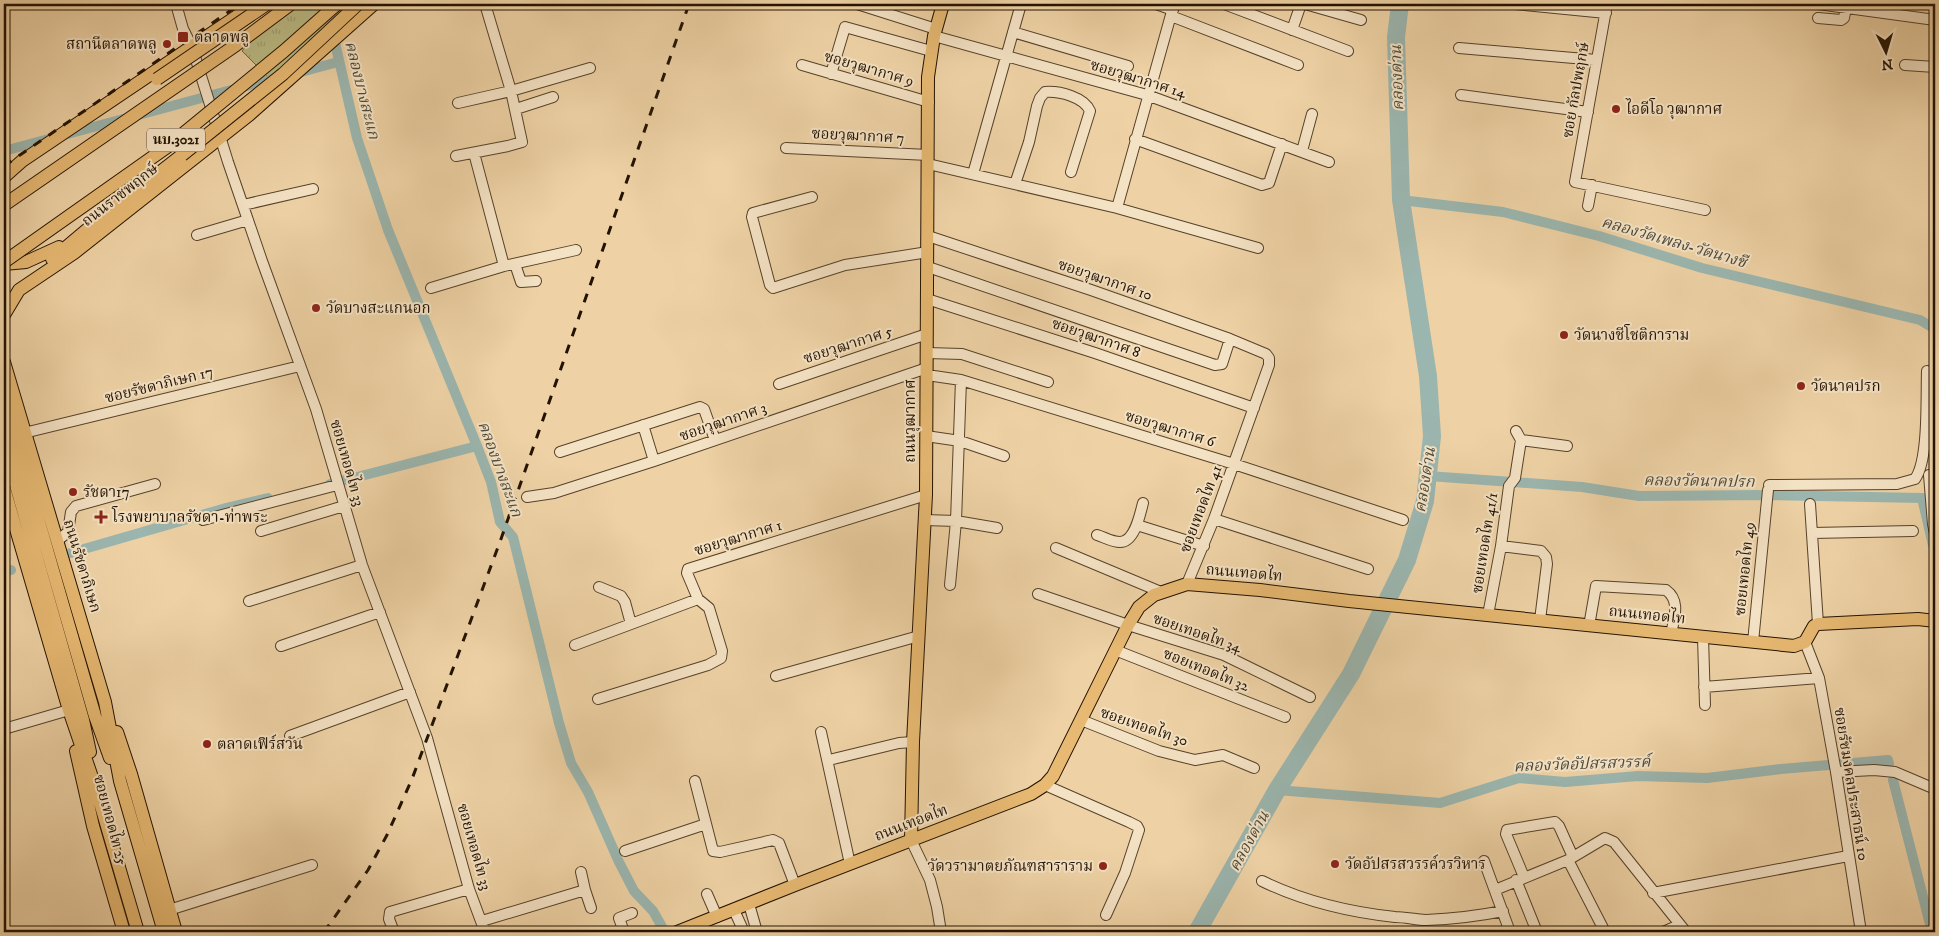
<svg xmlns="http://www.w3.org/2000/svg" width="1939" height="936" viewBox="0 0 1939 936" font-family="'IM FELL DW Pica','Noto Serif Thai',serif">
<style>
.park{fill:url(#park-tufts);stroke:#6f6643}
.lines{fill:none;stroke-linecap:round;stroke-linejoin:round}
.canal{stroke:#9bb6af;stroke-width:10}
.river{stroke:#9bb6af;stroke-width:18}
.minor-casing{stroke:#56422a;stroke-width:12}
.major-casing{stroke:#231201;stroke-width:14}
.minor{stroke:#f4e2c4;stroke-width:10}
.major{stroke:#e7b972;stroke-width:12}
.rail{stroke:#231201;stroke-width:3;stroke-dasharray:9 9;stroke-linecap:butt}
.major-bridge-casing{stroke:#231201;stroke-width:14;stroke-linecap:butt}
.major-bridge{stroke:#e7b972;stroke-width:12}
.poi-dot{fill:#8f2418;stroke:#f4e2c4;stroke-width:2}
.labels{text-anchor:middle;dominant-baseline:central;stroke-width:4;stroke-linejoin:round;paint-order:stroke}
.shield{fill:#f4e2c4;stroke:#62503c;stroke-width:1}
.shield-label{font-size:14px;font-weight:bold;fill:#231201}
.poi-label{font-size:15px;fill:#231201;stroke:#f4e2c4;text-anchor:start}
.street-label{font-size:15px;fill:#231201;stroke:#f4e2c4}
.water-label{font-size:16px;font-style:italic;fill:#4d4b3e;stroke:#f4e2c4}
</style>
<defs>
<pattern id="park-tufts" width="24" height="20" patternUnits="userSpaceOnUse" patternTransform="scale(1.25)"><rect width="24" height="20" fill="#bbbb85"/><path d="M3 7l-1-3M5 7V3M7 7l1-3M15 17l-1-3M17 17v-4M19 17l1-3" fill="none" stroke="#a0a071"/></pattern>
</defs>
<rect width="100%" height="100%" fill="#eed2a5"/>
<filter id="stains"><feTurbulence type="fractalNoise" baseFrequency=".004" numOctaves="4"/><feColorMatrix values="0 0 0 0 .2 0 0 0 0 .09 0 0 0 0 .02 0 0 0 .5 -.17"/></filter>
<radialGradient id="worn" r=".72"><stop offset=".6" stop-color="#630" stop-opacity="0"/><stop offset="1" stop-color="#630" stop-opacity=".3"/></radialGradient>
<path class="park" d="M282,4H368L277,86L242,51Z"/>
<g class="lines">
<path class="canal" d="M326,4L357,138L388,230L477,446L491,482L500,522L513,537L559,723L571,763L588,792L619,862L634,891L653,911L665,932
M297,73L338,62
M4,151L276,78
M1401,200L1503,212L1599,236L1702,268L1920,320L1935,329
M1428,476L1582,487L1639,496L1765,495L1922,498L1933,545H1935
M330,484L477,446
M70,553L226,508L268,498
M4,572L11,570
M1893,780L1932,932
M1277,790L1440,803L1519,778L1565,782L1638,776L1707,778L1781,769L1888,760L1889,764"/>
<path class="river" d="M1197,932L1277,790L1351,674L1407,560L1425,501L1432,436L1428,376L1401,200L1396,37L1400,4"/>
<g class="minor-casing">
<path id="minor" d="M176,4L183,29L192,47L228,162L262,261L316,409L362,565L427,738L469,889L485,932
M857,4L936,29
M1156,4L1173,10
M1224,4L1348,51
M1305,4L1361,20
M1515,4L1606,13
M1607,4L1575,182L1705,210
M1818,4L1935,20
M1171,16L1298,65
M1818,18L1841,20L1844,18L1846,7
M1292,30L1301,4
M1013,32L1128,66
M934,36L1147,95L1329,162
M1459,48L1597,60
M802,65L929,102
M1905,65L1935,67
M831,74L845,27L931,51
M1461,95L1588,112
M458,103L511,91L590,68
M516,109L553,97
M1135,139L1262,185L1269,183L1282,144
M786,148L928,155
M1302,151L1312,114
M474,153L504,266L576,250
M456,156L508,146L522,142L511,91L485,4
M928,164L1117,208L1258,248
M973,174L1021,4
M1015,184L1029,142L1037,106L1040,98L1045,92C1060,91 1084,97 1090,111L1071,172
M812,197L753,213L752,217L770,285L773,288L845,265L928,252
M243,205L313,189
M1588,206L1592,185
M1117,208L1174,4
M197,235L248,220
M928,236L1091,290L1230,339L1266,354L1269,358V365L1214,519L1187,584
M515,264L521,282L536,281
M928,267L1215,365L1222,364L1230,339
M431,288L504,266
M927,299L1095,353L1254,408
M927,353L962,354L1048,382
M927,375L961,380L1234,464L1403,520
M779,384L927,334
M643,425L654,461
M24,433L300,366
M926,436L960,441L1004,456
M1521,440L1567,446
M560,452L700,407L704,409L715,440
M1929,475L1933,524L1935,534
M1769,485L1897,484L1915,479C1929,460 1926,396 1927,371
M527,497L554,493L654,461L927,368
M1810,504L1818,624
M1214,519L1368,569
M203,520L337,485
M925,520L956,521L997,528
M1137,525L1204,546
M261,531L344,506
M1812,533L1913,531
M1097,535C1104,537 1112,542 1120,542C1135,542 1140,514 1143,503
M57,541L68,532L71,512L76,506L155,484
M1501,546L1541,551L1546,557L1547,564L1540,620
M1056,548L1161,592
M950,585L956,521L961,380
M599,587L621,596L625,602L631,624
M1038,594L1128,625L1224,655L1310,697
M249,601L362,565
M1488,615L1501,546L1509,486L1515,478L1521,440L1516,431
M1589,626L1596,586L1666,590C1681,601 1674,618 1671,634
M1703,637L1705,705
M1753,642L1768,490
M1805,642L1819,678L1836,772L1861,932
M575,645L698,599L687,573L688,569L926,495
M281,646L380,612
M1115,650L1285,717
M776,676L919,636
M1704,687L1819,678
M598,699L708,665L721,658L722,651L709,608L698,599
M1081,720L1159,751L1195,760L1223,755L1254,768
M4,729L69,710
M821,732L850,864
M290,736L410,692
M833,759L899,743L913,742
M1836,772L1874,770L1895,772L1935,789
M695,781L713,851L720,852L773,840L779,843L795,885
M1045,785L1129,822L1137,826L1139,830L1125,873L1106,915
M911,840L930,880L937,907L941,932
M625,851L706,824
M1568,860L1605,932
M1484,861L1510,932
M581,872L585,890
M1524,877L1506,834L1507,830L1555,822L1559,826L1573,857
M1516,880L1537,932
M1262,881C1305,902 1348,912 1395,917C1406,917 1416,920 1426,920C1452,919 1478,916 1503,911
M1495,890L1568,860L1605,838L1614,842L1686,932
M1653,893L1848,856
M707,894L717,917
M749,904L757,932
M169,910L312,865
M734,910L744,932
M482,921L585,890L591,908
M394,932L389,919L390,912L469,889
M624,932L619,918L632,913
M1663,932L1679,925"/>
</g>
<g class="major-casing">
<path id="major" d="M4,177L22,161L255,4
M52,259L96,222L182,155
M4,264L26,262L59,247
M4,315L19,290L74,253L249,115L374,4
M4,362L105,702L120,781L164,932
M4,401L95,716L110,758
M4,443L83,720L90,752
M4,488L69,710L96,789L138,932
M117,732L131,774L176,932
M76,751L93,826L124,932
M911,840L913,742L926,495L928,77L934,36L943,4
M677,932L795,885L1031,794L1045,785L1053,776L1128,625L1139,607L1154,595L1187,584L1260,590L1349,601L1794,646L1805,642L1814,626L1818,624L1918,619L1935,621"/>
</g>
<use href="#minor" class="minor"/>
<use href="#major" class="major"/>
<path class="rail" d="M4,166L240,4
M324,932L368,870L387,835L412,779L501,539L689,4"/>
<g class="major-bridge-casing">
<path id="major-bridge" d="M157,79L267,4
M182,155L283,74L358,4
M4,205L236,45L291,4
M4,262L167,147L284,51L337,4"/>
</g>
<use href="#major-bridge" class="major-bridge"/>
</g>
<g class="poi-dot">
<rect x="177" y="31" width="12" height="12" rx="2.5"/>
<circle cx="167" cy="44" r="5"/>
<circle cx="1616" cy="109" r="5"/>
<circle cx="316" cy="308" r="5"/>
<circle cx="1564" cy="335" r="5"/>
<circle cx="1801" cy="386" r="5"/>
<circle cx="73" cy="492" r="5"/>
<path d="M98.5 509.5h5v5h5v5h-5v5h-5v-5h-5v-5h5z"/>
<circle cx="207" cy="744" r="5"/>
<circle cx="1335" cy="864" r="5"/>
<circle cx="1103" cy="866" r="5"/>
</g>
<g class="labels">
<rect class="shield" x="147" y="128.5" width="58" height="23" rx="4"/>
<g class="shield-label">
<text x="176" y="140">นบ.3021</text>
</g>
<g class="poi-label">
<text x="194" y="37">ตลาดพลู</text>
<text x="157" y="44" text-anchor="end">สถานีตลาดพลู</text>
<text x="1626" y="109">ไอดีโอ วุฒากาศ</text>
<text x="326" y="308">วัดบางสะแกนอก</text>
<text x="1574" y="335">วัดนางชีโชติการาม</text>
<text x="1811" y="386">วัดนาคปรก</text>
<text x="83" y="492">รัชดา17</text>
<text x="112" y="517">โรงพยาบาลรัชดา-ท่าพระ</text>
<text x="217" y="744">ตลาดเฟิร์สวัน</text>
<text x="1345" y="864">วัดอัปสรสวรรค์วรวิหาร</text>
<text x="1093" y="866" text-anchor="end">วัดวรามาตยภัณฑสาราราม</text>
</g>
<g class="street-label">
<text transform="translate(869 69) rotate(16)">ซอยวุฒากาศ 9</text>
<text transform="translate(1138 79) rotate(17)">ซอยวุฒากาศ 14</text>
<text transform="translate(1576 90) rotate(-80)">ซอย กัลปพฤกษ์</text>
<text transform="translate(858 136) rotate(3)">ซอยวุฒากาศ 7</text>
<text transform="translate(120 195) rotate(-38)">ถนนราชพฤกษ์</text>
<text transform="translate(1105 280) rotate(19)">ซอยวุฒากาศ 10</text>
<text transform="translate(1096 338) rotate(19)">ซอยวุฒากาศ 8</text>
<text transform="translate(848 345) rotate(-18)">ซอยวุฒากาศ 5</text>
<text transform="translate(159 385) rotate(-14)">ซอยรัชดาภิเษก 17</text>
<text transform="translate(910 421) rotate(-90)">ถนนวุฒากาศ</text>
<text transform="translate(723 422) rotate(-19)">ซอยวุฒากาศ 3</text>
<text transform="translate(1170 429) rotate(17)">ซอยวุฒากาศ 6</text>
<text transform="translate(347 463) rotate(74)">ซอยเทอดไท 33</text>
<text transform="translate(1201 509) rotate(-69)">ซอยเทอดไท 41</text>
<text transform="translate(738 538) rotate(-17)">ซอยวุฒากาศ 1</text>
<text transform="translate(1485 543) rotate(-81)">ซอยเทอดไท 41/1</text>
<text transform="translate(82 566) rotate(73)">ถนนรัชดาภิเษก</text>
<text transform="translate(1745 569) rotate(-84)">ซอยเทอดไท 49</text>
<text transform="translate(1244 573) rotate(5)">ถนนเทอดไท</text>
<text transform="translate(1647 615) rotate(6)">ถนนเทอดไท</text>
<text transform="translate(1197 633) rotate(19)">ซอยเทอดไท 34</text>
<text transform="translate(1206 670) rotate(22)">ซอยเทอดไท 32</text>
<text transform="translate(1144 727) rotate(19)">ซอยเทอดไท 30</text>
<text transform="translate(1851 784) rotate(81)">ซอยรัชมงคลประสาธน์ 10</text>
<text transform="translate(110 820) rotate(75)">ซอยเทอดไท 25</text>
<text transform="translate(911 823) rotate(-21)">ถนนเทอดไท</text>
<text transform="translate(474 847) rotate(74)">ซอยเทอดไท 33</text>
</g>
<g class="water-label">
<text transform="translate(1397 78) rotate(-92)">คลองด่าน</text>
<text transform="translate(362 90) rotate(76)">คลองบางสะแก</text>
<text transform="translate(1674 242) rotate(16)">คลองวัดเพลง-วัดนางชี</text>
<text transform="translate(500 469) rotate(70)">คลองบางสะแก</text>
<text transform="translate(1425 480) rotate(-81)">คลองด่าน</text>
<text transform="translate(1699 481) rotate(1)">คลองวัดนาคปรก</text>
<text transform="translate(1582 764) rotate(-2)">คลองวัดอัปสรสวรรค์</text>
<text transform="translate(1249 841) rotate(-61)">คลองด่าน</text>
</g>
</g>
<rect width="1939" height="936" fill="none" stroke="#eed2a5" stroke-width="20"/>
<rect x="5" y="5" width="1929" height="926" fill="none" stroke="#231201" stroke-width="2.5"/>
<rect x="10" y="10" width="1919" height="916" fill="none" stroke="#231201"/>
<g transform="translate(1886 52) rotate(175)" stroke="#f4e2c4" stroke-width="4" paint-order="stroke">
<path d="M0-4L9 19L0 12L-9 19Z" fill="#231201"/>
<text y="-8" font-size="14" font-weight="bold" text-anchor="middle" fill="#231201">N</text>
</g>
<rect width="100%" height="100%" filter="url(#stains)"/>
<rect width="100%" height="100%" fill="url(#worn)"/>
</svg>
